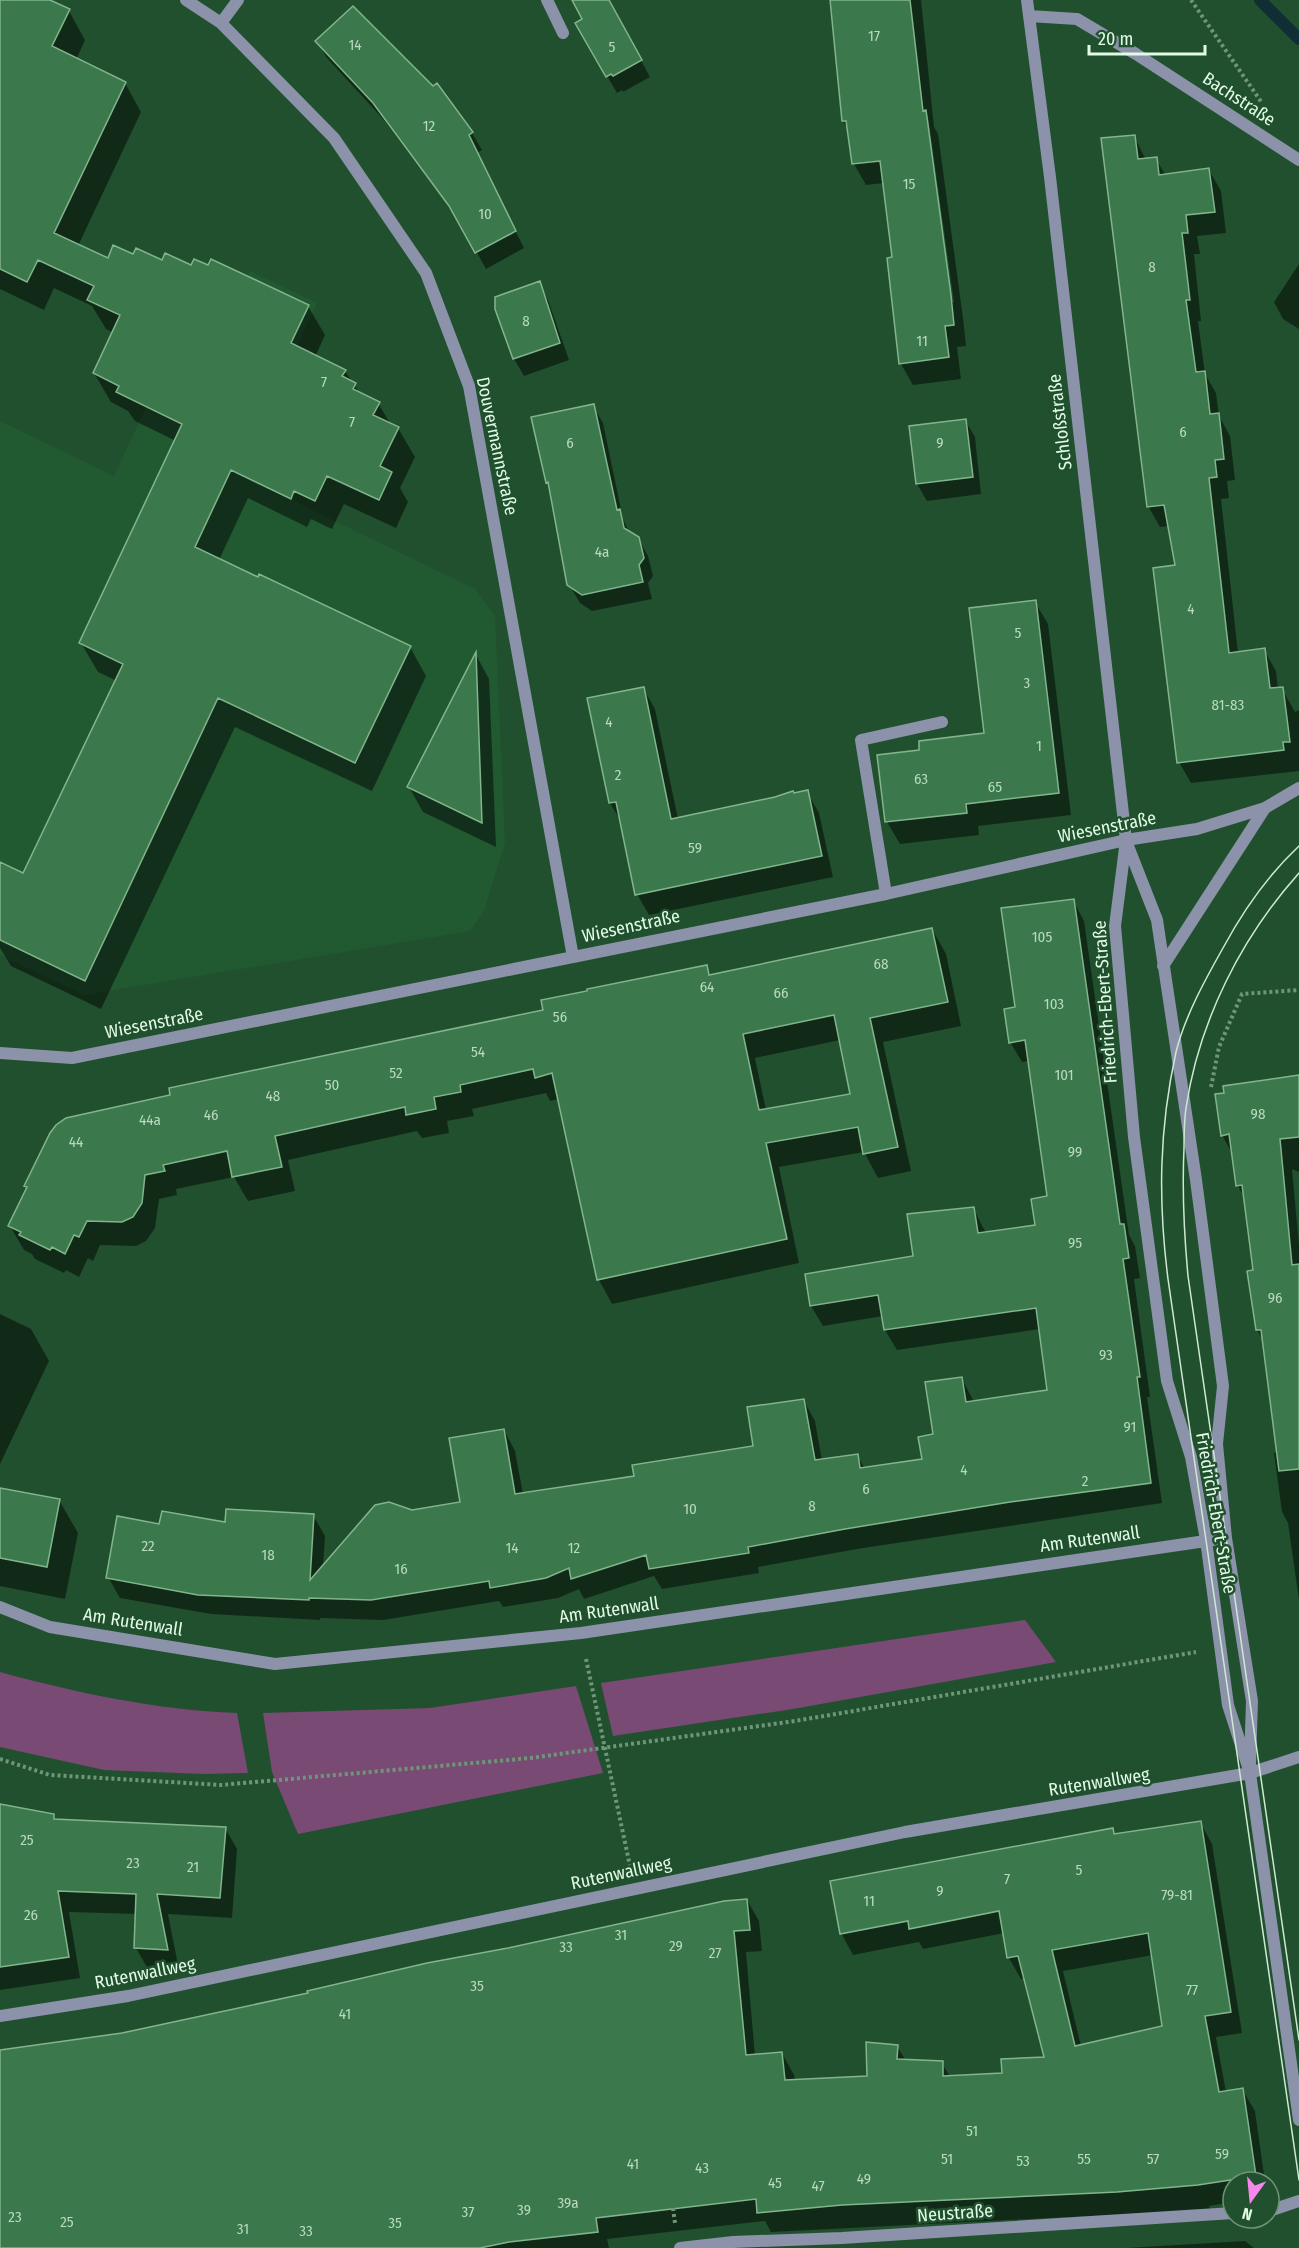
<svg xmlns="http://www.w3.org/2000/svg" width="1299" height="2248" viewBox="0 0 1299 2248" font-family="'Fira Sans Condensed',sans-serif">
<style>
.built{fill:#215931}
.green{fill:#784a74}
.shadow{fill:#0007;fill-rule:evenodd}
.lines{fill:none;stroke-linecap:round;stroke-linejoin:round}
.stream{stroke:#0f2f34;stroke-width:12}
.building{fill:#3b784b;stroke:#83b58d;stroke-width:1.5;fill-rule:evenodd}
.path{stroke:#6f9679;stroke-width:4;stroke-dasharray:3 3;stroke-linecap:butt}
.lane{stroke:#8b92a9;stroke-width:12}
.street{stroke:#8b92a9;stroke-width:12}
.tram{stroke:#cde9d3;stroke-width:1.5}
.labels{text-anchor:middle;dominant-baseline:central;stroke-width:5;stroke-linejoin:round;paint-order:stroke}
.number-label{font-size:15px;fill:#b8dabf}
.street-label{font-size:18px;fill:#e1fbe6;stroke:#21502e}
</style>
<rect width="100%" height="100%" fill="#21502e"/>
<path class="built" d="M250,271L317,303L236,473L475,589L495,616L505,843L484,911L470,931L85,995L0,955V421L114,476L176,343L208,358Z"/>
<path class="green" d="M1025,1620L1056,1662L793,1709L613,1736L601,1683Z
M0,1672C77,1693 157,1710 237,1713L248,1773L203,1774L104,1770L0,1747Z
M576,1686L603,1773L298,1834L272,1772L263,1713L430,1708Z"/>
<path class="shadow" d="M0,0H46L69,11L85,40L76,60L125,83L141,112L78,246L108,260L134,256L191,267L308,306L325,335L315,357L345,371L361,395L378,403L391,425L398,428L415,457L400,488L408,502L396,528L344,504L332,529L311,519L307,527L248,498L219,560L410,647L426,676L372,791L235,727L101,1009L11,966L0,948V864L24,875L117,681L98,672L81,643L176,441L135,421L128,411L111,402L94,373L114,333L106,329L92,306L54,288L44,310L0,289Z
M574,0H608L650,77L623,92L622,90L617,93L577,24L585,20Z
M829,0H921L934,127L938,134L963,318L966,346L957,347L961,379L913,385L901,364L894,258L884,183L866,185L854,164L849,132L843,121ZM925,114L928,117L954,302H951Z
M317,42L432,87L436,85L472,133L482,150L477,153L524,248L486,269L459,220L384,120L327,58Z
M1134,136L1146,160L1156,159L1166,176L1209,170L1221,191L1226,233L1197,236L1200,254H1194L1201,321H1198L1205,374L1216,393L1219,416L1230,436L1235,480L1227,481L1229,498L1221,499L1238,653L1264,650L1276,671L1278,689H1282L1295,712L1299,710V771L1191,783L1179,762L1176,566L1169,526L1160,527L1148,506Z
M1299,264V329L1283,319L1274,302Z
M539,283L548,300L569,360L524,376L514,359L497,309Z
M593,406L603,423L623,519L630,534L638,538L648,556L653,576L648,583L652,599L592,611L580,603L570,586L551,488L547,482Z
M965,420L975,437L981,494L927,501L917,484Z
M1035,602L1048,624L1071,815L978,826L979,835L900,844L887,822L921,751L986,734Z
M476,655L489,679L496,847L423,812L409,787Z
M643,688L655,709L678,819L807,792L819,813L833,877L649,915L637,894L622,823L610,803Z
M1073,900L1084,921L1129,1235L1135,1246L1140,1278L1134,1279L1150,1397H1147L1162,1503L857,1549L758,1567L759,1573L662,1589L654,1576L584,1599L579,1589L558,1598L503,1607L499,1601L383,1620L320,1618V1620L211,1614L120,1598L108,1577L161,1525L227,1524L313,1515L325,1536L323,1567L412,1512L462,1503L504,1430L515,1451L523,1494L635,1477L755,1447L804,1401L815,1421L822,1461L857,1455L865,1469L923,1461L962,1379L974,1402L1049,1392L1040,1329L897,1350L885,1330L883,1316L823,1326L811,1306L806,1275L914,1257L973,1208L986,1233L1037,1226L1049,1198L1029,1061L1022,1062L1010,1042L1016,1009Z
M932,929L946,954L961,1026L883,1042L911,1171L878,1178L864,1152L779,1167L799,1263L612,1304L599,1280L559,1099L550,1101L546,1093L472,1109L474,1116L447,1121L449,1133L422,1138L417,1131L288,1160L295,1191L248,1201L234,1177L176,1189L177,1195L159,1199L155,1228L146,1241L136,1246L100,1245L93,1261L88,1258L79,1277L66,1270L64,1273L35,1259L32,1254L24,1250L10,1226L27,1189L25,1186L545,1011L706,967L711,976ZM840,1040L852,1095L766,1110L755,1058Z
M1299,1077V1172L1292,1169L1299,1245V1600L1288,1523L1282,1512L1274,1453L1278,1452L1265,1343L1257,1330L1255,1271L1245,1198L1238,1186L1233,1155L1222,1135Z
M0,1314L31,1329L49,1361L0,1464Z
M0,1489L59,1500L78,1533L65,1599L0,1586Z
M0,1806L53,1815L56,1821L225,1828L237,1849L232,1918L168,1914L179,1970L148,1969L136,1948L137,1914L69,1912L80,1978L0,1990Z
M1200,1822L1212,1844L1242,2033L1216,2037L1226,2092L1242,2089L1255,2111L1265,2182H1233V2202L1209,2206L1210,2210L771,2232L765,2221L607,2239L609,2248H0V2051L122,2035L747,1900L759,1921L762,1951L746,1952L755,2056L782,2053L794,2075L795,2081L868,2077L897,2046L906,2061L942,2063L950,2077L1004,2074L1046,2059L1025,1978L1021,1979L1009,1958L1004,1933L923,1949L919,1942L853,1955L841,1933L1112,1830L1115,1835ZM1153,1955L1164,2027L1081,2046L1063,1971Z
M1245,2241L1254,2248H1126Z"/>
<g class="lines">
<path class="stream" d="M1260,0L1299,39"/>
</g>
<path class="building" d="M0,0H50L70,9L52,46L126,82L54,233L108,258L113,245L133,254L136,248L162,260L165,253L191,265L194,259L208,265L211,259L309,305L291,343L346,370L342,376L356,383L353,389L380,402L373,415L399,427L380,466L392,472L379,500L327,476L315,501L294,491L291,499L231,470L195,547L258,577L259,574L411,646L355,763L218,698L85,981L0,940V862L23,873L123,664L79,643L182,424L116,392L119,386L93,373L120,315L87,300L94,286L38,260L27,282L0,269Z
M572,0H609L642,60L613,76L611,74L606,77L575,23L582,19Z
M830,0H910L923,111L926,110L951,295L954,325L945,326L949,357L899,364L887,258L892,257L880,161L852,164L846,121H842Z
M353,6L433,86L437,83L473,132L469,135L516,231L475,253L449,206L373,103L315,41Z
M1135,135L1138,159L1157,157L1159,175L1209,168L1215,212L1186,215L1188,233H1182L1190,300H1186L1196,372L1205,371L1210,414L1219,413L1224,459L1215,460L1217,477L1209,478L1229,653L1265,648L1270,688L1283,687L1290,742H1283L1284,750L1177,763L1153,568L1175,565L1164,505L1147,507L1101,138Z
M540,281L560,343L513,359L495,309V297Z
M594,404L617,510L620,509L624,528L639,537L644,558L639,565L643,582L582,595L567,585L548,482L546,483L531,417Z
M966,419L973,477L916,484L909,426Z
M1036,600L1059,793L966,804L967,813L885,822L877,755L919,750V741L984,733L969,608Z
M476,652L482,823L407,787Z
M644,687L671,819L775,797L793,791L794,793L808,790L822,856L635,895L616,802L609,803L587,698Z
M1074,899L1120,1224H1124L1129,1258L1123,1259L1140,1377H1137L1151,1483L1010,1502L845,1529L748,1547L749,1553L649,1569L646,1555L571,1579L569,1568L546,1578L490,1588L489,1581L371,1600L309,1598V1600L198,1595L106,1578L117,1516L159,1524L162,1511L225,1522L226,1509L314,1514L310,1580L375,1505L389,1502L412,1510L460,1502L449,1438L504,1429L515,1494L634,1476L632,1465L753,1446L747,1407L804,1399L815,1460L858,1454L860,1468L922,1459L918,1437L933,1434L925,1382L962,1377L966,1402L1047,1390L1036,1308L884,1330L878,1295L810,1306L805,1274L913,1256L907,1214L974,1207L978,1233L1035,1225L1031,1199L1047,1196L1025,1040L1009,1043L1004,1009L1015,1007L1001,908Z
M932,928L948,1002L870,1018L898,1147L863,1154L858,1127L766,1143L787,1239L597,1280L552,1073L535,1078L533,1069L460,1085L461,1092L434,1097L436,1109L406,1115L405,1107L275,1136L282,1167L232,1177L227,1151L163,1165L165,1171L145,1175L142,1203L133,1217L122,1222L87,1221L79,1237L74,1235L65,1254L52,1247L50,1250L19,1235L21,1232L8,1226L27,1187L24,1186L50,1133L56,1125L66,1118L170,1095L169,1088L543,1010L541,1000L587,991V989L707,965L709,975ZM834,1015L850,1094L759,1110L743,1034Z
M1299,1075V1137L1280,1139L1292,1265L1299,1264V1469L1279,1471L1261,1330H1256L1247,1271L1253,1270L1242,1185L1236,1186L1229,1134L1221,1136L1215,1094L1224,1093L1223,1086Z
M0,1488L60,1499L47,1567L0,1558Z
M0,1804L54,1814V1819L226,1827L220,1898L157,1894L168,1950L134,1948L136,1894L58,1891L69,1957L0,1967Z
M1201,1821L1231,2012L1205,2016L1219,2092L1243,2088L1256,2176L1198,2185L1117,2192L842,2205L757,2213L756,2199L596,2218L598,2232L509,2242L480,2248H0V2050L122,2033L308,1993L307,1991L427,1963L508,1948L724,1901L747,1899L750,1930L734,1931L746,2055L782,2052L785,2080L867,2076L866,2042L898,2045L897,2059L943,2061V2076L1002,2073L1001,2059L1044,2057L1018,1956L1007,1958L999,1911L909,1929L908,1921L840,1934L830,1881L1113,1828L1114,1834ZM1148,1933L1162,2026L1075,2046L1052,1950Z"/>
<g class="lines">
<path class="path" d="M1191,0L1262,103
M1211,1087L1219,1047L1242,994L1299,990
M586,1659L630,1866
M0,1759L50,1775L221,1785L531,1758L795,1721L1196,1652
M673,2208L675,2223"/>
<path class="lane" d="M547,0L563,33
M886,894L861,740L942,722"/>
<path class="street" d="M186,0L221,23L334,138L426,273L469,386L573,957
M1027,0L1050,177L1126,840L1115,926L1134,1137L1167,1381L1191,1457L1206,1540L1228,1705L1250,1773L1299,2120
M1029,16L1077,19L1136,54L1299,160
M221,23L238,0
M1126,841L1157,920L1196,1180L1223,1386L1217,1444L1226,1538L1252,1701L1250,1764
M1163,966L1265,808
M0,1053L72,1058L886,894L1126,840L1197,829L1265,808L1299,788
M0,1607L50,1627L275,1664L581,1633L1226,1538
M0,2016L128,1996L905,1832L1250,1773L1299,1757
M1269,2211L1299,2201
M680,2248L733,2242L842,2238L1233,2213"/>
<path class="tram" d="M1299,846C1268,875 1243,911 1223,948C1205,980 1185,1016 1176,1052C1159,1129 1158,1201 1168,1279L1299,2180
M1299,873C1241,938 1199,1021 1186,1108C1184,1121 1184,1135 1184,1148C1182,1191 1184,1233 1188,1276L1299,2040"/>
</g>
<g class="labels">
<g class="number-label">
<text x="874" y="36">17</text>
<text x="355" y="45">14</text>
<text x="612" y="47">5</text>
<text x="429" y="126">12</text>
<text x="909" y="184">15</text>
<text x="485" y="214">10</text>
<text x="1152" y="267">8</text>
<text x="526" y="321">8</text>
<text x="922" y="341">11</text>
<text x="324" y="382">7</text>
<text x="352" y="422">7</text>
<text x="1183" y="432">6</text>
<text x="570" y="443">6</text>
<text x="940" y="443">9</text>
<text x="602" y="552">4a</text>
<text x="1191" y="609">4</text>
<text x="1018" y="633">5</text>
<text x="1027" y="683">3</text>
<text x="1228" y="705">81-83</text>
<text x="609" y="722">4</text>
<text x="1039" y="746">1</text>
<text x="618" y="775">2</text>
<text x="921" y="779">63</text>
<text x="995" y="787">65</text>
<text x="695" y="848">59</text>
<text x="1042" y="937">105</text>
<text x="881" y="964">68</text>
<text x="707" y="987">64</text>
<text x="781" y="993">66</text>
<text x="1054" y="1004">103</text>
<text x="560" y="1017">56</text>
<text x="478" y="1052">54</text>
<text x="396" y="1073">52</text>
<text x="1064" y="1075">101</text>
<text x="332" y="1085">50</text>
<text x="273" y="1096">48</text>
<text x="1258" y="1114">98</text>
<text x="211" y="1115">46</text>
<text x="150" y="1120">44a</text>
<text x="76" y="1142">44</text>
<text x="1075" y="1152">99</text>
<text x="1075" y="1243">95</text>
<text x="1275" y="1298">96</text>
<text x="1106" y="1355">93</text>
<text x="1130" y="1427">91</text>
<text x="964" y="1470">4</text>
<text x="1085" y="1481">2</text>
<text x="866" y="1489">6</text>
<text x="812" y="1506">8</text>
<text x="690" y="1509">10</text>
<text x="148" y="1546">22</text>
<text x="512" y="1548">14</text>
<text x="574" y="1548">12</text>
<text x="268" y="1555">18</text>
<text x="401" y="1569">16</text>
<text x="27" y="1840">25</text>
<text x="133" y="1863">23</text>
<text x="193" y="1867">21</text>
<text x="1079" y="1870">5</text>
<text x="1007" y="1879">7</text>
<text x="940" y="1891">9</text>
<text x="1177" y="1895">79-81</text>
<text x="869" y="1901">11</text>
<text x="31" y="1915">26</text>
<text x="621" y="1935">31</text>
<text x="676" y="1946">29</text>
<text x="566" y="1947">33</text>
<text x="715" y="1953">27</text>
<text x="477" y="1986">35</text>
<text x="1192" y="1990">77</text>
<text x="345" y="2014">41</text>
<text x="972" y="2131">51</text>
<text x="1222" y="2154">59</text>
<text x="947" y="2159">51</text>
<text x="1084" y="2159">55</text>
<text x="1153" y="2159">57</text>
<text x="1023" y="2161">53</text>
<text x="633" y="2164">41</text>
<text x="702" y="2168">43</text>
<text x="864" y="2179">49</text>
<text x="775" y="2183">45</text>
<text x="818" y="2186">47</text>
<text x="568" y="2203">39a</text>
<text x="524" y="2210">39</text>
<text x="468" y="2212">37</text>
<text x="15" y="2217">23</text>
<text x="67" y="2222">25</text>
<text x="395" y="2223">35</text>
<text x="243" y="2229">31</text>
<text x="306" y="2231">33</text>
</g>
<g class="street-label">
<text transform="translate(1239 99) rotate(33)">Bachstraße</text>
<text transform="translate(1060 422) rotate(-97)">Schloßstraße</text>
<text transform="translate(497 446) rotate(78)">Douvermannstraße</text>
<text transform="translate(1107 827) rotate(-11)">Wiesenstraße</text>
<text transform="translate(631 926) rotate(-12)">Wiesenstraße</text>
<text transform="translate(1105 1002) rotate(-94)">Friedrich-Ebert-Straße</text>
<text transform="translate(154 1023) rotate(-11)">Wiesenstraße</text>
<text transform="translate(1216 1513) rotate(80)">Friedrich-Ebert-Straße</text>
<text transform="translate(1090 1539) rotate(-8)">Am Rutenwall</text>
<text transform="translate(609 1610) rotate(-8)">Am Rutenwall</text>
<text transform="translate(133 1622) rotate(9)">Am Rutenwall</text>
<text transform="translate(1099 1782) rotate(-9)">Rutenwallweg</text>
<text transform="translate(621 1873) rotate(-12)">Rutenwallweg</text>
<text transform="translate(145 1973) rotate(-11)">Rutenwallweg</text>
<text transform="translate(955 2213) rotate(-4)">Neustraße</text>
</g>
</g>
<g transform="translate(1251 2200) rotate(195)"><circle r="28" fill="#21502e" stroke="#6e9478" stroke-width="1.5"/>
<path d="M0-4.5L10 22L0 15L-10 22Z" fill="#f688ed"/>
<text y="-9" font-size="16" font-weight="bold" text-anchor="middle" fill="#e1fbe6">N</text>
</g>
<path d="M1089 45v9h116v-9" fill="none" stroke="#e1fbe6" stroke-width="3"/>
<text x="1098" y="45" font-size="18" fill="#e1fbe6" stroke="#21502e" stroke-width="4.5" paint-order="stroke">20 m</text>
</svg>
